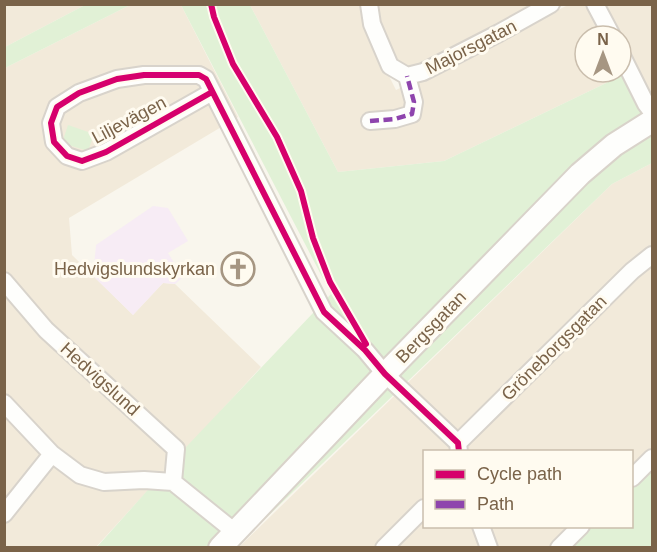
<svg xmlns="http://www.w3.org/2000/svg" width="657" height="552" viewBox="0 0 657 552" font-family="Arial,sans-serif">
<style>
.residential{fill:#f2eada}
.education{fill:#f7ecf5}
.green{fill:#e1f1d6}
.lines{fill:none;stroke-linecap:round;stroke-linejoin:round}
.street-casing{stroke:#d8d3cb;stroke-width:20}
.secondary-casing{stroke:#d9d3ca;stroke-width:26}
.street{stroke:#fefefc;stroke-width:16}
.secondary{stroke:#fefefc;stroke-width:22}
.quiet{stroke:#8e44ad;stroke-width:4.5;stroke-dasharray:9 4.5;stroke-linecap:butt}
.cycleway-casing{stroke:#fffbf0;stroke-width:10}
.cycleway{stroke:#d6006c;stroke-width:6}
.labels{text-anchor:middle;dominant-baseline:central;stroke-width:6;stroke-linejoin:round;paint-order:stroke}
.street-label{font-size:18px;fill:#7a6349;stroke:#fffbf0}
.poi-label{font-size:18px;fill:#7a6349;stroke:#fffbf0;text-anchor:end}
</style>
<rect width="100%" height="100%" fill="#f9f6ed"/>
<path class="residential" d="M5,4H85V5L5,47Z
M130,5H181L238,117L69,218L72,255L133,315L163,283L175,284L261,367L96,547L5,548V68Z
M250,5H362L368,34L396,90L568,5H584L606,36H585V72H629L444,161L338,172Z
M375,5H537L419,66H400L388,46L379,23Z
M605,5H652V98H650L621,39V36H620Z
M652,163V458L632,478V452H424V526L581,527L559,547L238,548L612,184Z"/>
<path class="education" d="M153,206L168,208L188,241L168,253L183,277L175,284L163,283L133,315L93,276L96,245Z"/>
<path class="green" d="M85,5H130L5,68V47Z
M181,5H250L338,172L444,161L629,72L652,104V163L612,184L236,547L96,548L188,445L331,294Z
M68,125L94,134L88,151L62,143Z
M652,458V547L559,548L581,527L632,526V478Z"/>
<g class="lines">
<g class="street-casing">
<path id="street" d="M369,4L372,24L390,66L407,76L423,72L499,33L551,4
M595,4L612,36
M621,54L646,104L652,112
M212,92L106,152L82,161L67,156L54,142L51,123L57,107L79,93L117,79L144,75H199L206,79L324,312L365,350L385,374L458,443L459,452
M370,121L395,119L412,114L414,102L407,76
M4,281L46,330L176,449L173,482
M4,403L52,454L80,475L104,482L144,480L173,482L235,532
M458,443L632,271L652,255
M632,478L652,458
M4,514L52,454
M481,526L489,548
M384,548L424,508
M559,548L581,526"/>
</g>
<g class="secondary-casing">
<path id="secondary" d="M220,548L385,374L580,174L614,145L652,121"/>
</g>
<use href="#street" class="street"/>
<use href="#secondary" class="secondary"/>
<path class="quiet" d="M370,121L395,119L412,114L414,102L407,76"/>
<g class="cycleway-casing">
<path id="cycleway" d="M211,4L214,17L233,64L277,137L301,191L313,238L330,282L366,344
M212,92L106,152L82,161L67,156L54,142L51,123L57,107L79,93L117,79L144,75H199L206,79L324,312L365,350L385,374L458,443L459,452"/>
</g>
<use href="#cycleway" class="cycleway"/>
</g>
<defs>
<g id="church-ring" transform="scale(1.725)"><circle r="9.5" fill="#fffbf0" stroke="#a69682" stroke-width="1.5"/><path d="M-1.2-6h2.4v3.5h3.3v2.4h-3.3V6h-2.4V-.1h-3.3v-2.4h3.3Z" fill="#a69682"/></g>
</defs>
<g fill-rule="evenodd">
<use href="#church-ring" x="238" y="269"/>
</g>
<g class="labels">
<g class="street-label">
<text transform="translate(471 47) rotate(-27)">Majorsgatan</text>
<text transform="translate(129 120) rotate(-28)">Liljevägen</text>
<text transform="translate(431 327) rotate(-46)">Bergsgatan</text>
<text transform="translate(554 348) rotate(-45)">Gröneborgsgatan</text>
<text transform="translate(100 379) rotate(42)">Hedvigslund</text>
</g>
<g class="poi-label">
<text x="215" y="269">Hedvigslundskyrkan</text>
</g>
</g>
<rect width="657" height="552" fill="none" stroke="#7a6349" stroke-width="12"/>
<rect x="423" y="450" width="210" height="78" fill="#fffbf0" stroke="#cabead" stroke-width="1.5"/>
<rect x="435" y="470" width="30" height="9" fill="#d6006c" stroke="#cabead" stroke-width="1.5"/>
<text x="477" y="480" font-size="18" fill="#7a6349">Cycle path</text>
<rect x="435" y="500" width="30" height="9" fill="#8e44ad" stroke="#cabead" stroke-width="1.5"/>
<text x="477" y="510" font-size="18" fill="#7a6349">Path</text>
<g transform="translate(603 54)"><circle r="28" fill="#fffbf0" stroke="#cabead" stroke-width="1.5"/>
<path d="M0-4.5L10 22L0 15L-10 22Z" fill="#a69682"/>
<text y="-9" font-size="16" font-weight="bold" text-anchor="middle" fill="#7a6349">N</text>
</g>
</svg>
